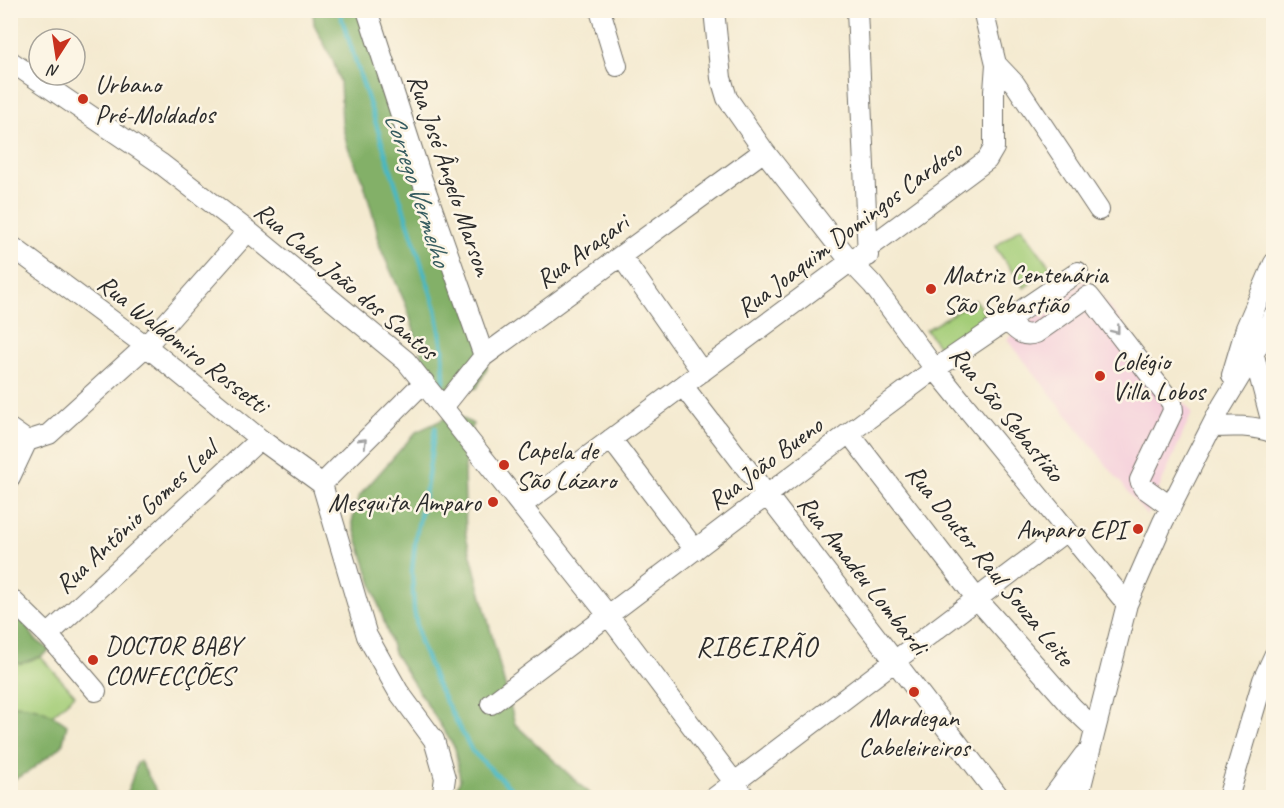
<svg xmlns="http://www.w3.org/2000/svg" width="1284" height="808" viewBox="0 0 1284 808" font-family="Caveat,sans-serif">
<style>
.built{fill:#f5cfdb}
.green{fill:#a4cd78;stroke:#687c52;stroke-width:1.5}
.forest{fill:#83b068;stroke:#576e4a;stroke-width:1.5}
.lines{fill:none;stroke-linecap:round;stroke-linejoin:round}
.stream{stroke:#49b8c2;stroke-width:4.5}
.minor-casing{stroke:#716e65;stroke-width:22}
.minor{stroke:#fff;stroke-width:20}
.oneway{stroke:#a0a0a0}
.poi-dot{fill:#c8321e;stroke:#fcf5e5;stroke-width:2}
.labels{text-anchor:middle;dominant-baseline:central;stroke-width:5;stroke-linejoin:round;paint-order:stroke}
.poi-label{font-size:26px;fill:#2b2b2b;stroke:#fcf5e5;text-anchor:start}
.street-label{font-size:26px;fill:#2b2b2b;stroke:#fcf5e5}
.water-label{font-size:27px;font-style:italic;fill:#365c60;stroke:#fcf5e5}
.quarter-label{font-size:28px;letter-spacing:1.5px;fill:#2b2b2b;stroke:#fcf5e5}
</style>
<rect width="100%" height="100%" fill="#fcf5e5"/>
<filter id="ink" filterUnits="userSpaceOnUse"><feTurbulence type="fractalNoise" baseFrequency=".0167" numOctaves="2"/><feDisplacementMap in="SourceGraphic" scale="12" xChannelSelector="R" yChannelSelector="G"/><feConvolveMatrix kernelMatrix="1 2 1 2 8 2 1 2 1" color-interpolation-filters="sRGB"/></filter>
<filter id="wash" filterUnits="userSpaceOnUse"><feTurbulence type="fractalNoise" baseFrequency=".008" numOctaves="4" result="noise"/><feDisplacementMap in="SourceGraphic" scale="24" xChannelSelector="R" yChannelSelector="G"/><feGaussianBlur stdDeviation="1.35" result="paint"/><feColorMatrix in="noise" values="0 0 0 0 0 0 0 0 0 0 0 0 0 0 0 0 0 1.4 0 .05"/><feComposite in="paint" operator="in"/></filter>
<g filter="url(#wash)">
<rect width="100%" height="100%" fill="#f4ead0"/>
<path class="built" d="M1087,278L1192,413L1147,516L1007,339Z"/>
<path class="green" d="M1021,227L1051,268L1024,288L995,247Z
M975,300L986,316L940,348L926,330Z
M10,623L75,695L11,751H10Z"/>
<path class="forest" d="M313,11H361L485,348L487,368L477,388L456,392L436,384L425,366L406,305L380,247L376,226L364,184L347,145L342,124L340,82L333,61L314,24Z
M454,414L473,424L464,472L466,536L515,724L593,797H453L460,780L455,748L394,653L352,522L359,496L416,432Z
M10,600L35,639L50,650L40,657L19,664L11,659Z
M11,705C35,705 47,710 67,725L62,746L28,772L11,781Z
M140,761L160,797H126L137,763Z"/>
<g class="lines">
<path class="stream" d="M339,10L436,309L443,348L444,382
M435,428L426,489L416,535L412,571L414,610L420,642L438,687L472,751L521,798"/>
</g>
</g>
<g filter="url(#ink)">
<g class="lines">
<g class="minor-casing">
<path id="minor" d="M367,10L421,177L484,356
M600,10L617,66
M714,10L721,78L727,98L764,151L851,262L873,285L935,369L1127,604
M857,10L868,256
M983,10L996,64
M10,61L160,163L248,231L406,361L608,615L746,798
M10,245L146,346L260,439L322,484
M621,256L702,372
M1007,321C1017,330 1022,338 1036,333L1089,296L1093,301L1172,403L1173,411L1140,480L1143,487L1171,507
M1252,348L1274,431
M1232,375L1246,328L1274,263
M683,386L1000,798
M444,406L484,356L764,151
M1212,427C1233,426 1253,425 1274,433
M10,429L27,441
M849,433L977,599L1073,708L1095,729
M611,439L695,550
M27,441L49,434L146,346L248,231
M10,477L27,441
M322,484L367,636L398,691L434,740L445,778L442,798
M322,484L424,382
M521,506L987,160L994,148V91L996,64L1015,84L1099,210
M10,598L48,635L96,691
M48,635L260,439
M491,704L849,433L935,369L1078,272
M714,798L1066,531
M1052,798L1084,755
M1078,798L1127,604L1163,522L1222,406L1253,355L1274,315
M1228,798L1263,680L1274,656"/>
</g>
<use href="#minor" class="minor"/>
</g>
<defs><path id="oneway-chevron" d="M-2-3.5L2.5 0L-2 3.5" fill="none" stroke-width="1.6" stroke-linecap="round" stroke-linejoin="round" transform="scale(1.5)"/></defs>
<g class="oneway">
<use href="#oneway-chevron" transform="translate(1116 330) rotate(52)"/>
<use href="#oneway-chevron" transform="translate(363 442) rotate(-45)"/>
</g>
</g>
<g class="poi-dot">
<circle cx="83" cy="99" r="6"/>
<circle cx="931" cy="289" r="6"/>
<circle cx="1100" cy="376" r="6"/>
<circle cx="504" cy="465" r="6"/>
<circle cx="493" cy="502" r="6"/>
<circle cx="1138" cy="529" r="6"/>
<circle cx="93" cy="660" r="6"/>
<circle cx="914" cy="692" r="6"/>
</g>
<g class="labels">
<g class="poi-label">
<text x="95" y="84">Urbano<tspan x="95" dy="30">Pré-Moldados</tspan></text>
<text x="943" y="274">Matriz Centenária<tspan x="943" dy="30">São Sebastião</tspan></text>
<text x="1112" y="361">Colégio<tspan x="1112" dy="30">Villa Lobos</tspan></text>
<text x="516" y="450">Capela de<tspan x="516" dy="30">São Lázaro</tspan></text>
<text x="481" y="502" text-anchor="end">Mesquita Amparo</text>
<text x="1126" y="529" text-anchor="end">Amparo EPI</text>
<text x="105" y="645">DOCTOR BABY<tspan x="105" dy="30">CONFECÇÕES</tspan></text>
<text x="914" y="717" text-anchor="middle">Mardegan<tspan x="914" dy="30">Cabeleireiros</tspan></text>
</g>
<g class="street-label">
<text transform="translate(450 175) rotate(71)">Rua José Ângelo Marson</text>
<text transform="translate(849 229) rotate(-37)">Rua Joaquim Domingos Cardoso</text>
<text transform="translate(582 251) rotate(-36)">Rua Araçari</text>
<text transform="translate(346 281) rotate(40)">Rua Cabo João dos Santos</text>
<text transform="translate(183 344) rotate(38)">Rua Waldomiro Rossetti</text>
<text transform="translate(1007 414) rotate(51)">Rua São Sebastião</text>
<text transform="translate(765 463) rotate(-37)">Rua João Bueno</text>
<text transform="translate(136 517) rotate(-43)">Rua Antônio Gomes Leal</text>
<text transform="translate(990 565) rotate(51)">Rua Doutor Raul Souza Leite</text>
<text transform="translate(863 575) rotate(52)">Rua Amadeu Lombardi</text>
</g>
<g class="water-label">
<text transform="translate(418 189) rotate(72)">Corrego Vermelho</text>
</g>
<g class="quarter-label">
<text x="757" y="646">RIBEIRÃO</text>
</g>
</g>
<rect width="1284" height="808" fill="none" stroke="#fcf5e5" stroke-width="36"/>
<g transform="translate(57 57) rotate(192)"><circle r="28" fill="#fcf5e5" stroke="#a8a49b" stroke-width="1.5"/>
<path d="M0-4.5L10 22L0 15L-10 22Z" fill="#c8321e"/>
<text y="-9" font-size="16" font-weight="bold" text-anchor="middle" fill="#2b2b2b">N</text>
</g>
</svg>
